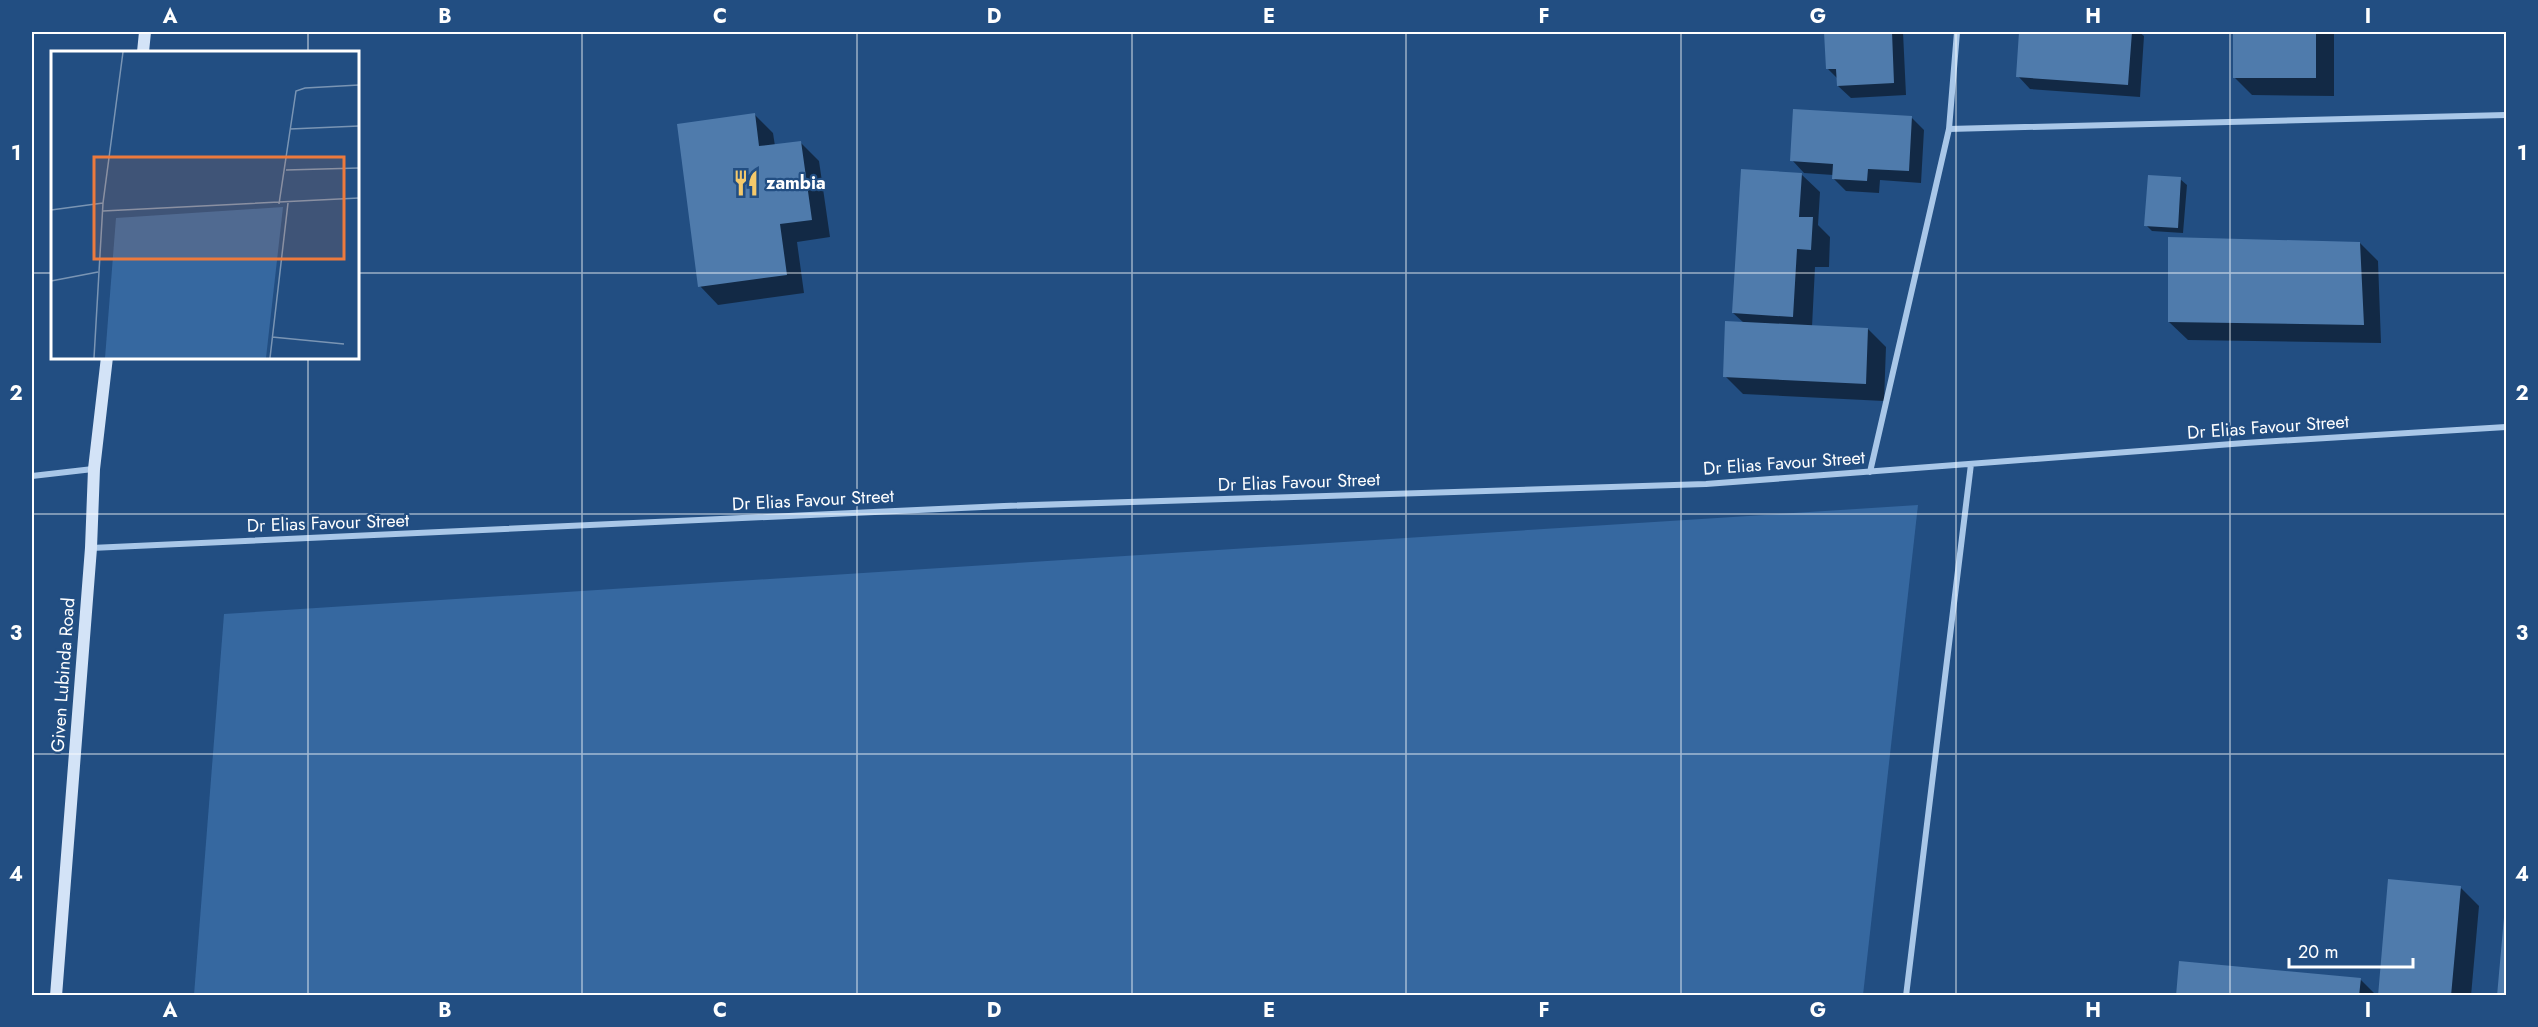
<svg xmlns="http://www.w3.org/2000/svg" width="2538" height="1027" viewBox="0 0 2538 1027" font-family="Jost,sans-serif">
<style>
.green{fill:#3668a0}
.shadow{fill:#0007}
.building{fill:#4f7bac}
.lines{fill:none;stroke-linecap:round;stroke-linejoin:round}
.street{stroke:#a9c7e8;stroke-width:6}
.secondary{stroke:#d3e3f7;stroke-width:12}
.grid{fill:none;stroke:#fff;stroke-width:1.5;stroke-opacity:0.55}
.labels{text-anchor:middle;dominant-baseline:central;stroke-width:4.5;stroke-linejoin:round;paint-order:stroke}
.poi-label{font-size:18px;font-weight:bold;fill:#fff;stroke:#224e82;text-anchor:start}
.street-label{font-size:18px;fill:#fff;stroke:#224e82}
.inset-road{fill:none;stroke:#7a95b4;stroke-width:1.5}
.view{fill:#ed7a3d;fill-opacity:0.15;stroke:#ed7a3d;stroke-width:3}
.inset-edge{fill:none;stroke:#fff;stroke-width:3}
.neatline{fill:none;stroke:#fff;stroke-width:2}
.grid-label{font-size:20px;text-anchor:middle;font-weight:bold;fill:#fff}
</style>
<rect width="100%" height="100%" fill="#224e82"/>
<path class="green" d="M1918,505L1863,995H194L224,614Z"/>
<path class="shadow" d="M1825,32H1903L1906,95L1851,98L1838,86V79L1828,69Z
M2021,32H2139L2144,36L2140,97L2030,89L2018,76Z
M2234,32H2334V96L2252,95L2234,77Z
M755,115L773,133L775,146L801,143L819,161L830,237L797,242L804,293L718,305L700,286Z
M1912,118L1924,130L1921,183L1880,180L1879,193L1846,191L1833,178V175L1804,173L1792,160Z
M1801,174L1820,192L1818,225L1830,237L1829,267H1815L1812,327L1868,329L1886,347L1884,401L1743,394L1725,376L1744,323L1733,313Z
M2180,179L2187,185L2183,233L2152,231L2146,225Z
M2360,243L2378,261L2381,343L2188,340L2169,322Z
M2461,888L2479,906L2471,996H2379Z
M2506,905V996H2498Z
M2360,979L2377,996H2177Z"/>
<path class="building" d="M1824,32H1892L1894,83L1837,86L1836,69H1826Z
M2019,32H2132L2128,85L2016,77Z
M2233,32H2316V78H2233Z
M1793,109L1912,116L1909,171L1868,169L1867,181L1832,179L1833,164L1790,161Z
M755,113L759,146L801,141L812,220L780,224L787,275L698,287L677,124Z
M1741,169L1802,173L1799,217H1813L1811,250L1797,249L1793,317L1732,313Z
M2148,175L2181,177L2178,228L2144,226Z
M2168,237L2360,242L2364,325L2168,322Z
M1725,321L1868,328L1866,384L1723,377Z
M2388,879L2461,886L2451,996H2378Z
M2505,906L2506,996H2497Z
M2179,961L2361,978L2359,996H2176Z"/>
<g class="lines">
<path class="street" d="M1949,129L2506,115
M1870,472L1949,129L1957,32
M32,476L93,469
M91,548L1004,506L1706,484L2245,443L2506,427
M1906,996L1971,464"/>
<path class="secondary" d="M143,52L145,32
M56,996L91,548L94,469L107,357"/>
</g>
<path class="grid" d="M308,32V52M582,32V996M857,32V996M1132,32V996M1406,32V996M1681,32V996M1956,32V996M2230,32V996M32,273H52M357,273H2506M308,357V996M32,514H2506M32,754H2506"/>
<defs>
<g id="restaurant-bare" transform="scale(2.07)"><path d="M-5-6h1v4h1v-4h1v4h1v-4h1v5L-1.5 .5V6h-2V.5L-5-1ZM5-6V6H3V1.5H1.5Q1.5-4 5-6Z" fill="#f4c96b" stroke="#224e82" stroke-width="2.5" paint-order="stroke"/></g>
</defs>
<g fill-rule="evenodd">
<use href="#restaurant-bare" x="746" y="183"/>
</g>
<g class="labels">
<g class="poi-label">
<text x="766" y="183">zambia</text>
</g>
<g class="street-label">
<text transform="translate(2268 427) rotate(-4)">Dr Elias Favour Street</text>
<text transform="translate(1784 463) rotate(-4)">Dr Elias Favour Street</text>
<text transform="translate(1299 482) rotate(-2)">Dr Elias Favour Street</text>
<text transform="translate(813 500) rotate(-3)">Dr Elias Favour Street</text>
<text transform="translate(328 523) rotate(-2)">Dr Elias Favour Street</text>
<text transform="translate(63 675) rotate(-86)">Given Lubinda Road</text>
</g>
</g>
<g transform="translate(51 51)">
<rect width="308" height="308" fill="#224e82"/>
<path d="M232,156L215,307H54L65,167Z" fill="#3668a0"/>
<path class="inset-road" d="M239,78L308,75M235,119L308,117M228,153L245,40L254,37L308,34M0,159L52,152M52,160L308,147M0,230L47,221M221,286L293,293M43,307L52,152L72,1M219,307L237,152"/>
<path class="view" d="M43,106H293V208H43Z"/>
<rect width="308" height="308" class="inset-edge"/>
</g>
<rect width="2538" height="1027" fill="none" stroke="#224e82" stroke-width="66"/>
<path d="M2289 958v9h124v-9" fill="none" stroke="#ffffff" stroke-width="3"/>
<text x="2298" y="958" font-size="18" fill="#ffffff" stroke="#224e82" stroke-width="4.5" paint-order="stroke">20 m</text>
<rect x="33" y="33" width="2472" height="961" class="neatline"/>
<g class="grid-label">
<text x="170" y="23">A</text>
<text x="445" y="23">B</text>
<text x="720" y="23">C</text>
<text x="994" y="23">D</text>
<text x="1269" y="23">E</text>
<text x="1544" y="23">F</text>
<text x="1818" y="23">G</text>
<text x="2093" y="23">H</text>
<text x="2368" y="23">I</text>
<text x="16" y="160">1</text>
<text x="2522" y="160">1</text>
<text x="16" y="400">2</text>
<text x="2522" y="400">2</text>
<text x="16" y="640">3</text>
<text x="2522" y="640">3</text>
<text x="16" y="881">4</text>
<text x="2522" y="881">4</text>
<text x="170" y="1017">A</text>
<text x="445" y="1017">B</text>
<text x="720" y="1017">C</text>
<text x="994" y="1017">D</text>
<text x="1269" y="1017">E</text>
<text x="1544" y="1017">F</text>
<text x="1818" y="1017">G</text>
<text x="2093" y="1017">H</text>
<text x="2368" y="1017">I</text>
</g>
</svg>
